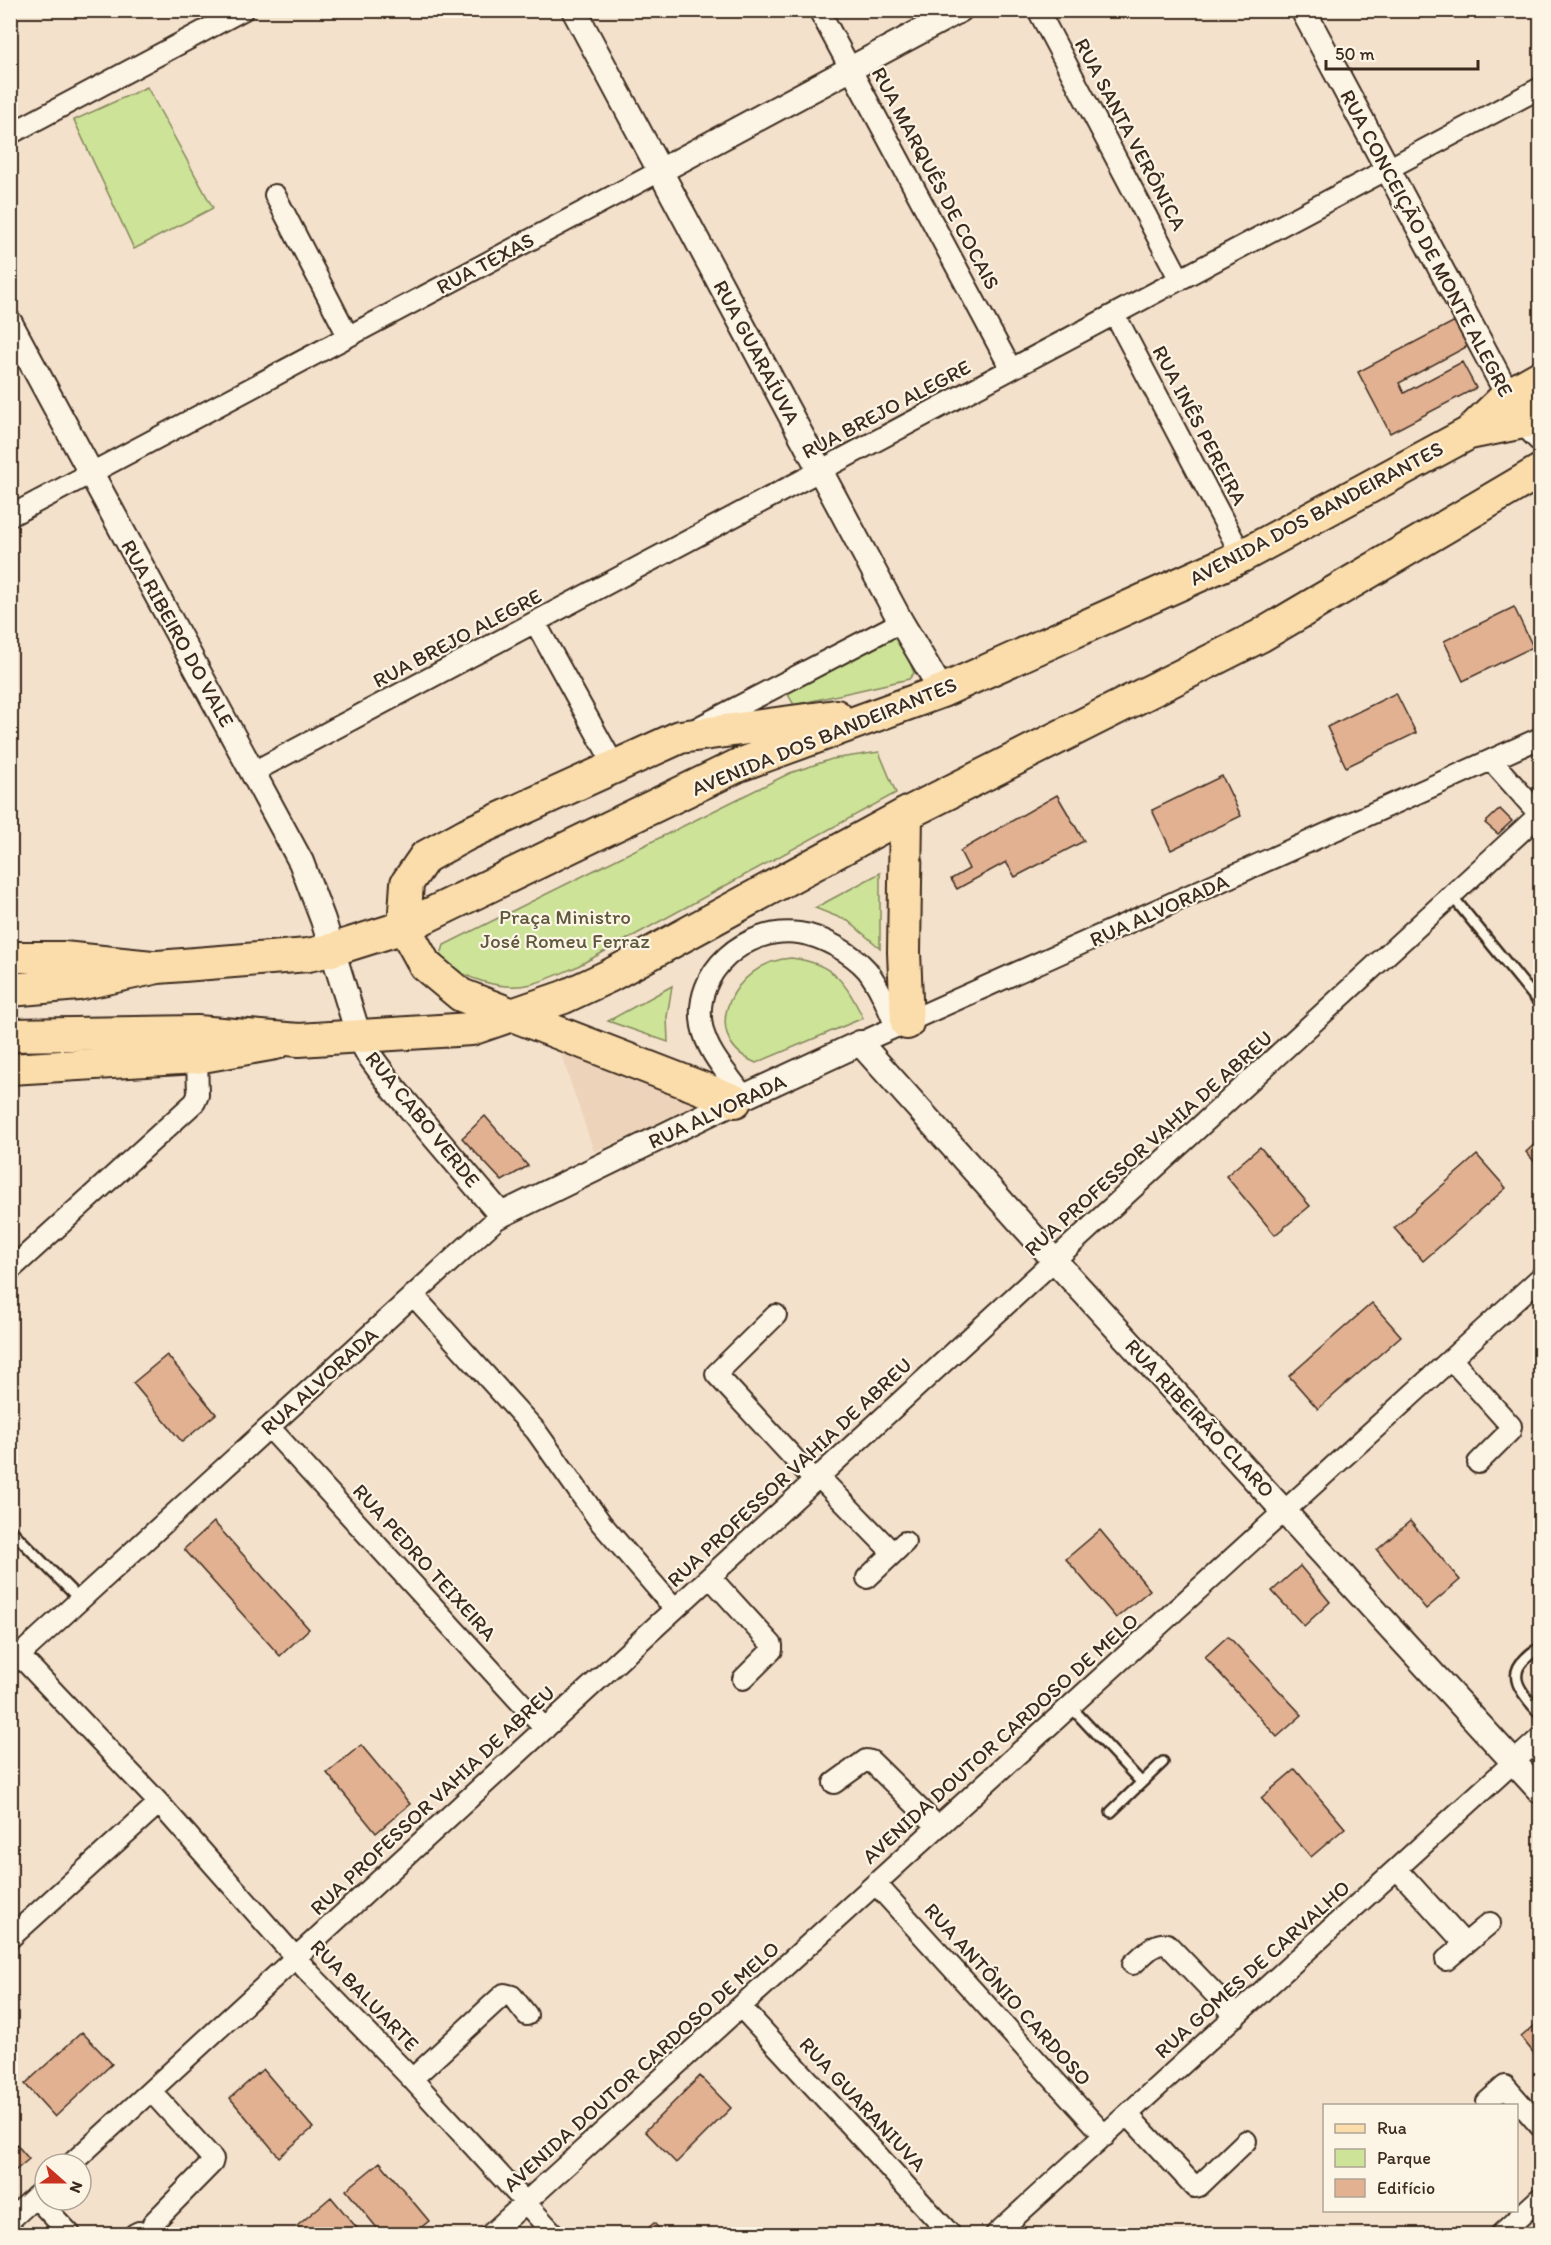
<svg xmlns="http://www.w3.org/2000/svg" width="1551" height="2245" viewBox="0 0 1551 2245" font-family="Itim,sans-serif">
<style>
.built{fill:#eed3bb}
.green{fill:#cce398;stroke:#84865b;stroke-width:1.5}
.building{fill:#e1b192;stroke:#3b2a1e;stroke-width:1.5}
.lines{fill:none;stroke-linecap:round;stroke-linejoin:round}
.service-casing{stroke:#3b2a1e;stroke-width:14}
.minor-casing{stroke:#3b2a1e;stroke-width:24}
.tertiary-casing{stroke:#3b2a1e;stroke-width:28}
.primary-casing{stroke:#3b2a1e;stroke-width:34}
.trunk-casing{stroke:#3b2a1e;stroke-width:36}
.service{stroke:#fcf5e5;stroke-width:9}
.minor{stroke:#fcf5e5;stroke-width:20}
.tertiary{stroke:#fcf5e5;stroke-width:24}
.primary{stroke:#fbddab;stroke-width:30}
.trunk{stroke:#fbddab;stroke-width:32}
.labels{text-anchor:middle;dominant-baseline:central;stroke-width:4.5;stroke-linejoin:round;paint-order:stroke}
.street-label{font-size:21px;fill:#3b2a1e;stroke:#fcf5e5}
.park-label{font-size:21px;fill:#5f583c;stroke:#fcf5e5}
</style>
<rect width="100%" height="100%" fill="#f4e1cc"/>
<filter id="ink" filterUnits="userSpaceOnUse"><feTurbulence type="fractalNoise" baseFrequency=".0167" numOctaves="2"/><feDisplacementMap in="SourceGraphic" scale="12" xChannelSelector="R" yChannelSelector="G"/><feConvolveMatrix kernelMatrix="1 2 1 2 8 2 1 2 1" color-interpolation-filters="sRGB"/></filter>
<g filter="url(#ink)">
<path class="built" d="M561,1054L576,1057L712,1102L594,1152Z"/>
<path class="green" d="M147,87L213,208L134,249L74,120Z
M891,637L900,638L914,673L909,679L794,705L785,689Z
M879,752L896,793L576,967C562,973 547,980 532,984C501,992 462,978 440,958L444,945L790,773L832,759Z
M880,873V948L848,921L815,908Z
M791,958C834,963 846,983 863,1018L756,1063C694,1036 736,961 791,958Z
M672,986L667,1017L668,1042L608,1021Z"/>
<path class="building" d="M1455,321L1468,346L1399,383L1404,393L1462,362L1476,388L1390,433L1358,372Z
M1514,607L1533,647L1463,681L1444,641Z
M1396,693L1416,733L1346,767L1327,727Z
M1222,776L1241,816L1171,850L1152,810Z
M1057,795L1084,841L1015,877L1006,862L957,889L951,879L969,869L960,851Z
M1500,809L1512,821L1498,834L1485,823Z
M485,1116L528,1166L502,1181L462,1138Z
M1540,1139V1168L1526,1152Z
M1260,1147L1310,1206L1275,1235L1226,1176Z
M1477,1155L1506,1188L1423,1261L1394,1228Z
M1372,1303L1401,1336L1318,1409L1289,1376Z
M167,1355L216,1414L182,1442L133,1383Z
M1540,1364V1380L1533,1371Z
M1410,1521L1460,1580L1426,1609L1377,1550Z
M214,1522L309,1629L280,1656L184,1549Z
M1100,1530L1150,1590L1116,1618L1066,1559Z
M1300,1566L1330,1602L1304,1626L1272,1591Z
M1228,1636L1302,1715L1277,1737L1205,1657Z
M361,1745L410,1804L376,1833L327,1773Z
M1295,1769L1345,1828L1311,1857L1261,1798Z
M1540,2021V2061L1521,2037Z
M82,2032L112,2064L55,2117L25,2084Z
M263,2069L313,2128L279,2157L230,2098Z
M700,2076L731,2108L676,2163L645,2131Z
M10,2137L29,2159L10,2175Z
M380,2162L429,2221L413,2234H382L346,2190Z
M331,2197L362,2234H304L297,2226Z
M654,2223L664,2234H641Z"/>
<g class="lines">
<g class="service-casing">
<path id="service" d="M1452,896L1540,1004
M10,1529L80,1600
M1540,1649C1534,1650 1530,1654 1525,1659C1504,1678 1527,1698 1540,1714
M1070,1706L1141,1782
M1111,1812L1163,1762"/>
</g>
<g class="minor-casing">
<path id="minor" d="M819,10L1011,369
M1038,10L1180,280
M10,134L243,10
M275,195L348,336
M1115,315L1242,556
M10,516L660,171
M536,624L615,767
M699,727L901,622
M1491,760L1540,815
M253,772L1540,88
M860,1043L1540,738
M744,1097C729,1075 707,1053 702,1026C692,972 746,926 799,933C822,936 852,953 867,970C880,987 888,1008 896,1027
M10,1270L195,1102L198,1095L197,1058
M413,1295L536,1431L601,1523L675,1609
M776,1315L716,1374L815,1481
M1451,1359L1511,1426L1510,1431L1478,1463
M269,1427L545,1729
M819,1477L893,1553
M710,1577L772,1645V1650L743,1679
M867,1578L905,1542
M19,1655L159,1803L311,1975L412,2079L554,2234
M10,1664L501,1215
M834,1783L866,1760L871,1761L938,1827
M1397,1869L1464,1943
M876,1884L1105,2136
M10,1938L159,1803
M1446,1960L1490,1923
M1133,1964C1143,1956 1153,1942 1167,1944L1236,2016
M741,2007L950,2234
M412,2079L504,1994L512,1996L527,2015
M151,2091L213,2159L212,2163L153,2223
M1487,2102L1505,2086L1540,2126
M1128,2115L1195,2187L1199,2186L1246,2141
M71,2164L1540,814
M35,2197L70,2234
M10,2220L45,2188
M135,2234L139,2232
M491,2234L1540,1278
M996,2234L1540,1738
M1501,2234L1540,2198"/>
</g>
<g class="tertiary-casing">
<path id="tertiary" d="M574,10L901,622L942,691
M1303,10L1508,395L1523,422L1540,439
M660,171L960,10
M10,323L301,862L323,920L359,1037L369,1055L394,1089L501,1215L735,1101L860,1043L1055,1261L1540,1791"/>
</g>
<g class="primary-casing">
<path id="primary" d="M10,957H63L152,966
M10,1069L197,1058L276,1044"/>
</g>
<g class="trunk-casing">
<path id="trunk" d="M1469,433L1523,422L1540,413
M906,814L904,952L907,1023
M10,990L78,984L158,967L308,955L331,950L404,927L739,765L942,691L1242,556L1469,433L1508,395L1540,377
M10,1035L197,1032L299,1040L471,1029L564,997L609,976L906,814L1260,636L1540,471
M735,1101L461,995L425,965L404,927L407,883L425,857L467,834L680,737L836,716"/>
</g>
<use href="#service" class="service"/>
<use href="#minor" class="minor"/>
<use href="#tertiary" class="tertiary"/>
<use href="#primary" class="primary"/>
<use href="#trunk" class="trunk"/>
</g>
</g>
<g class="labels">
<g class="street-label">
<text transform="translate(1131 134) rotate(62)">RUA SANTA VERÔNICA</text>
<text transform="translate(936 178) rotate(62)">RUA MARQUÊS DE COCAIS</text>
<text transform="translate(1427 243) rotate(62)">RUA CONCEIÇÃO DE MONTE ALEGRE</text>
<text transform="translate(485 263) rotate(-28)">RUA TEXAS</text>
<text transform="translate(757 352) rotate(62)">RUA GUARAÍUVA</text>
<text transform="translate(886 409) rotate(-28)">RUA BREJO ALEGRE</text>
<text transform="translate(1200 425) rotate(62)">RUA INÊS PEREIRA</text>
<text transform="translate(1316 513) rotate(-28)">AVENIDA DOS BANDEIRANTES</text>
<text transform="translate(178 633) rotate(61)">RUA RIBEIRO DO VALE</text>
<text transform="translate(457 638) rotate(-28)">RUA BREJO ALEGRE</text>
<text transform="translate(824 736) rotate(-22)">AVENIDA DOS BANDEIRANTES</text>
<text transform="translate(1159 910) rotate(-24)">RUA ALVORADA</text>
<text transform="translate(717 1111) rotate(-25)">RUA ALVORADA</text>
<text transform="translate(423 1119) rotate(51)">RUA CABO VERDE</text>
<text transform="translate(1148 1143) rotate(-42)">RUA PROFESSOR VAHIA DE ABREU</text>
<text transform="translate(319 1381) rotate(-42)">RUA ALVORADA</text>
<text transform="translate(1200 1418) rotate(47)">RUA RIBEIRÃO CLARO</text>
<text transform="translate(789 1472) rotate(-43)">RUA PROFESSOR VAHIA DE ABREU</text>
<text transform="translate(425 1562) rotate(48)">RUA PEDRO TEIXEIRA</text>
<text transform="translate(1000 1738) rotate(-42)">AVENIDA DOUTOR CARDOSO DE MELO</text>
<text transform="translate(432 1800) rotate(-43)">RUA PROFESSOR VAHIA DE ABREU</text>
<text transform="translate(1252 1969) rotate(-42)">RUA GOMES DE CARVALHO</text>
<text transform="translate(1008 1994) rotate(48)">RUA ANTÔNIO CARDOSO</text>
<text transform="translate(365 1995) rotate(46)">RUA BALUARTE</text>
<text transform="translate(641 2066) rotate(-42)">AVENIDA DOUTOR CARDOSO DE MELO</text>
<text transform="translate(863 2104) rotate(47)">RUA GUARANIUVA</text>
</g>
<g class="park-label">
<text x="565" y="916">Praça Ministro<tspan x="565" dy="24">José Romeu Ferraz</tspan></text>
</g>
</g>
<rect width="1551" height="2245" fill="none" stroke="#fcf5e5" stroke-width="36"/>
<rect x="18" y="18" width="1515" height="2209" fill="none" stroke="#3b2a1e" stroke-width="2" filter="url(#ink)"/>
<rect x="1323" y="2104" width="195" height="108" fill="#fcf5e5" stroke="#afa495" stroke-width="1.5"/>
<rect x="1335" y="2124" width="30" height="9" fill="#fbddab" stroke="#afa495" stroke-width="1.5"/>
<text x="1377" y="2134" font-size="18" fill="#3b2a1e">Rua</text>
<rect x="1335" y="2149" width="30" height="18" fill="#cce398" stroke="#afa495" stroke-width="1.5"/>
<text x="1377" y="2164" font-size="18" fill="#3b2a1e">Parque</text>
<rect x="1335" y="2179" width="30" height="18" fill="#e1b192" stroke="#afa495" stroke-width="1.5"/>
<text x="1377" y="2194" font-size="18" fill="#3b2a1e">Edifício</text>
<g transform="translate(63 2182) rotate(111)"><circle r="28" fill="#fcf5e5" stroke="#afa495" stroke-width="1.5"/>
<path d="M0-4.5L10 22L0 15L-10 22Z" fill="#c8321e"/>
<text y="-9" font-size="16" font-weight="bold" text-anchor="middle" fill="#3b2a1e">N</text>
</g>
<path d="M1326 60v9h152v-9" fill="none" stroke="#3b2a1e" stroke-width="3"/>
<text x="1335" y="60" font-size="18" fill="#3b2a1e" stroke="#fcf5e5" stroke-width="4.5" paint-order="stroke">50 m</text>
</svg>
